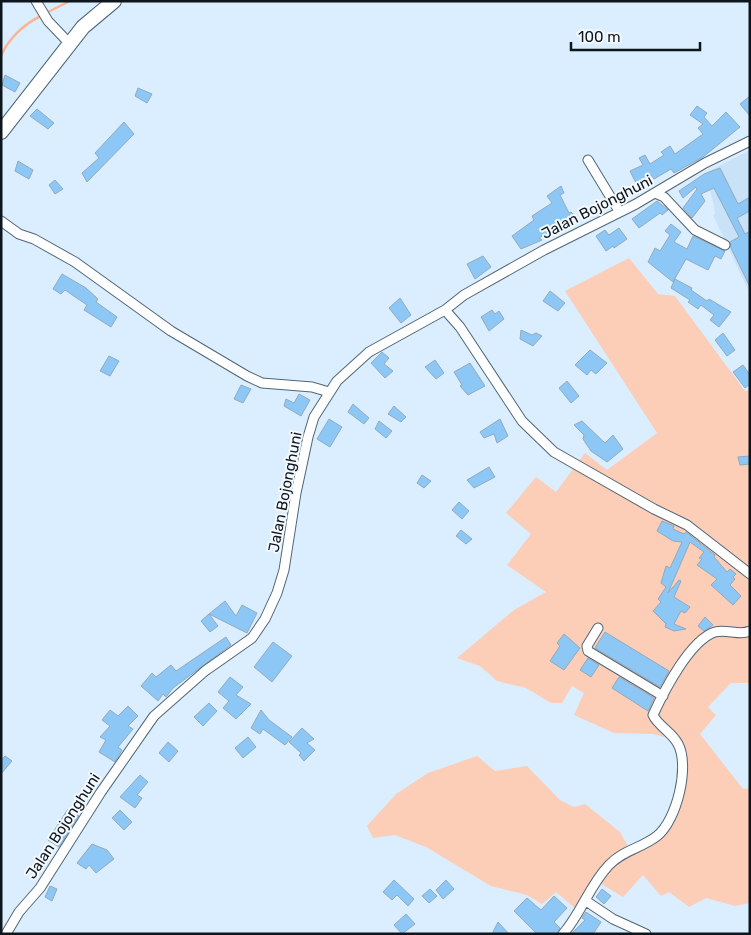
<svg xmlns="http://www.w3.org/2000/svg" width="751" height="935" viewBox="0 0 751 935" font-family="Rubik,sans-serif">
<style>
.built{fill:#c9e2f7}
.green{fill:#fccdb7}
.lines{fill:none;stroke-linecap:round;stroke-linejoin:round}
.stream{stroke:#f8b696;stroke-width:2.5}
.building{fill:#8dc7f5;stroke:#92aabd}
.street-casing{stroke:#506677;stroke-width:11}
.secondary-casing{stroke:#506677;stroke-width:16}
.street{stroke:#fff;stroke-width:9}
.secondary{stroke:#fff;stroke-width:14}
.labels{text-anchor:middle;dominant-baseline:central;stroke-width:4;stroke-linejoin:round;paint-order:stroke}
.street-label{font-size:15px;fill:#0d161d;stroke:#f4f9fd}
</style>
<rect width="100%" height="100%" fill="#daeeff"/>
<path class="built" d="M750,150V294L713,215L715,214L714,205L705,173Z"/>
<path class="green" d="M629,258L658,294L675,296L745,391L750,390V683H731L708,707L716,715L700,734L743,789L750,788V903L735,906L706,898L689,907L669,892L661,896L643,875L623,897L595,880L575,908L556,892L542,904L527,895L491,886L426,847L395,835L373,838L367,826L396,794L428,773L477,756L495,771L527,766L560,800L574,807L585,804L620,832L629,848L673,819L683,778L679,741L653,734L614,733L574,715L584,693L572,686L562,703H551L526,688L497,681L480,666L457,658L514,610L546,592L507,565L531,534L506,513L536,477L556,492L585,453L607,470L657,433L565,291Z"/>
<g class="lines">
<path class="stream" d="M46,13L70,1
M1,56C8,39 24,24 41,16"/>
</g>
<path class="building" d="M5,75L20,83L15,92L2,85Z
M138,88L152,94L147,103L135,96Z
M750,96V116L740,104Z
M697,106L707,113L704,117L712,126L726,112L740,127L703,157L674,173L671,169L654,179L651,175L636,183L630,171L643,165L639,158L645,155L650,164L664,155L661,152L670,146L675,154L703,134L698,128L703,124L690,115Z
M37,109L54,123L48,129L30,116Z
M124,122L134,134L87,182L82,173L99,158L95,153Z
M18,161L33,170L29,179L15,171Z
M720,168L738,204L750,197V211L737,218L745,234L750,231V287L731,248L730,242L739,237L714,188L701,194L705,201L692,218L683,208L697,189L696,187L683,198L679,191L704,174Z
M55,180L63,189L55,194L49,185Z
M561,186L564,193L560,195L569,213L571,212L578,220L567,228L564,223L539,238L542,240L521,249L512,236L534,220L532,216L552,203L547,196Z
M657,201L668,210L662,215L660,213L639,228L632,219Z
M671,224L681,232L674,242L687,249L693,236L725,251L721,259L715,256L708,270L686,259L673,282L648,262L655,248L660,251L670,235L665,231Z
M619,228L627,239L614,248L613,246L606,251L596,236L605,230L609,235Z
M483,256L491,267L475,279L467,264Z
M62,274L86,288L98,299L96,302L117,317L111,327L84,310L87,305L65,290L61,294L53,289Z
M675,279L692,288L691,290L707,301L709,299L731,312L719,327L710,320L714,315L701,305L698,309L688,302L690,300L671,288Z
M550,291L565,303L558,311L543,301Z
M400,298L411,315L401,323L389,308Z
M492,310L495,314L499,311L504,319L489,331L481,317Z
M521,330L532,335L536,333L542,336L533,346L520,339Z
M723,333L735,350L727,356L715,340Z
M590,350L607,363L596,374L591,370L587,375L575,365Z
M382,352L389,358L384,364L393,371L385,378L371,363Z
M109,356L119,361L110,376L100,371Z
M435,360L444,373L436,379L425,367Z
M470,363L485,386L468,395L460,386L462,385L454,372Z
M743,365L750,375V384L745,388L733,372Z
M567,381L579,396L571,403L559,388Z
M241,385L251,389L243,403L234,399Z
M299,394L310,400L301,416L284,406L286,399L294,403Z
M353,404L369,418L364,424L348,412Z
M394,406L406,417L401,422L388,414Z
M329,419L342,427L330,447L317,439Z
M500,419L508,436L497,443L494,434L484,438L480,432Z
M379,421L392,431L386,438L375,429Z
M582,421L605,443L613,435L623,449L607,462L591,451L583,439L584,435L574,425Z
M750,456V464L740,465L738,457Z
M489,467L495,477L474,488L467,480Z
M422,475L431,481L424,488L417,483Z
M459,502L469,511L462,519L452,510Z
M662,521L674,526L673,529L684,534L686,532L715,555L714,557L727,572L730,569L736,574L733,577L735,579L730,585L741,596L733,605L711,585L717,579L697,565L702,559L699,558L704,552L690,542L668,593L679,580L681,581L674,597L690,607L685,613L681,611L674,624L686,629L674,631L665,627L666,624L653,611L661,602L658,599L666,587L661,583L666,566L670,568L682,542L673,541L657,531Z
M461,530L472,539L466,544L456,536Z
M225,601L236,616L242,605L257,613L247,633L209,614Z
M209,614L218,626L210,632L201,621Z
M705,617L713,625L704,631L698,626Z
M605,632L669,671L660,687L595,648Z
M564,634L580,648L564,670L550,661L560,646L557,643Z
M226,637L231,645L173,688L166,697L163,694L158,701L141,686L152,673L156,677L171,665L176,671Z
M273,642L292,656L272,682L254,667Z
M588,658L599,665L591,677L580,670Z
M230,677L243,687L236,695L251,704L236,719L223,708L229,701L218,692Z
M619,677L654,698L648,711L612,688Z
M209,703L217,711L203,726L194,717Z
M128,706L138,716L128,726L133,729L118,747L122,750L115,762L99,752L106,740L100,737L110,726L102,720L110,710L118,716Z
M261,710L269,720L292,737L285,745L263,729L260,734L251,728Z
M302,728L314,739L307,743L315,750L304,761L299,755L301,753L289,742Z
M248,737L256,747L243,758L235,748Z
M168,742L178,751L169,762L159,753Z
M5,756L12,761L1,774V760Z
M140,775L148,782L137,795L142,798L135,808L120,797Z
M68,809L79,816L59,847L48,840Z
M120,810L132,822L124,830L112,818Z
M92,844L107,850L114,859L96,873L89,865L86,869L77,863Z
M394,880L414,899L408,906L397,895L392,900L383,892Z
M446,880L454,889L443,899L436,890Z
M50,886L57,889L52,901L45,897Z
M430,889L437,896L429,903L422,896Z
M602,889L611,896L604,904L596,897Z
M554,896L567,908L554,922L560,928L557,934H537L514,911L527,898L541,910Z
M586,912L601,922L593,934H571L585,920L582,918Z
M406,914L415,924L402,934L394,925Z
M498,922L509,934H492Z"/>
<g class="lines">
<g class="street-casing">
<path id="street" d="M36,1L48,21L69,43
M588,160L619,211
M655,193L664,197L695,230L725,245
M1,221L19,234L34,239L75,262L171,331L247,376L262,383L312,387L329,392
M445,310L460,327L522,421L554,452L654,509L687,525L750,574
M598,628L587,646L588,651L663,696
M586,901L613,919L646,934
M6,934L19,912L40,888L101,792L154,716L205,671L252,638L265,619L277,593L284,570L296,493L308,437L314,417L337,381L369,352L445,310L464,295L544,250L636,204L705,163L750,141
M563,934C582,912 589,886 609,865C623,850 642,848 657,836C677,820 690,766 678,744C672,732 658,726 653,715C664,691 690,640 715,632C727,629 740,636 750,631"/>
</g>
<g class="secondary-casing">
<path id="secondary" d="M1,132L83,27L114,1"/>
</g>
<use href="#street" class="street"/>
<use href="#secondary" class="secondary"/>
</g>
<g class="labels">
<g class="street-label">
<text transform="translate(597 207) rotate(-27)">Jalan Bojonghuni</text>
<text transform="translate(285 492) rotate(-79)">Jalan Bojonghuni</text>
<text transform="translate(63 826) rotate(-57)">Jalan Bojonghuni</text>
</g>
</g>
<rect width="751" height="935" fill="none" stroke="#0d161d" stroke-width="5"/>
<path d="M571 42v8h129v-8" fill="none" stroke="#0d161d" stroke-width="2.5"/>
<text x="578" y="42" font-size="15" fill="#0d161d" stroke="#f4f9fd" stroke-width="4" paint-order="stroke">100 m</text>
</svg>
